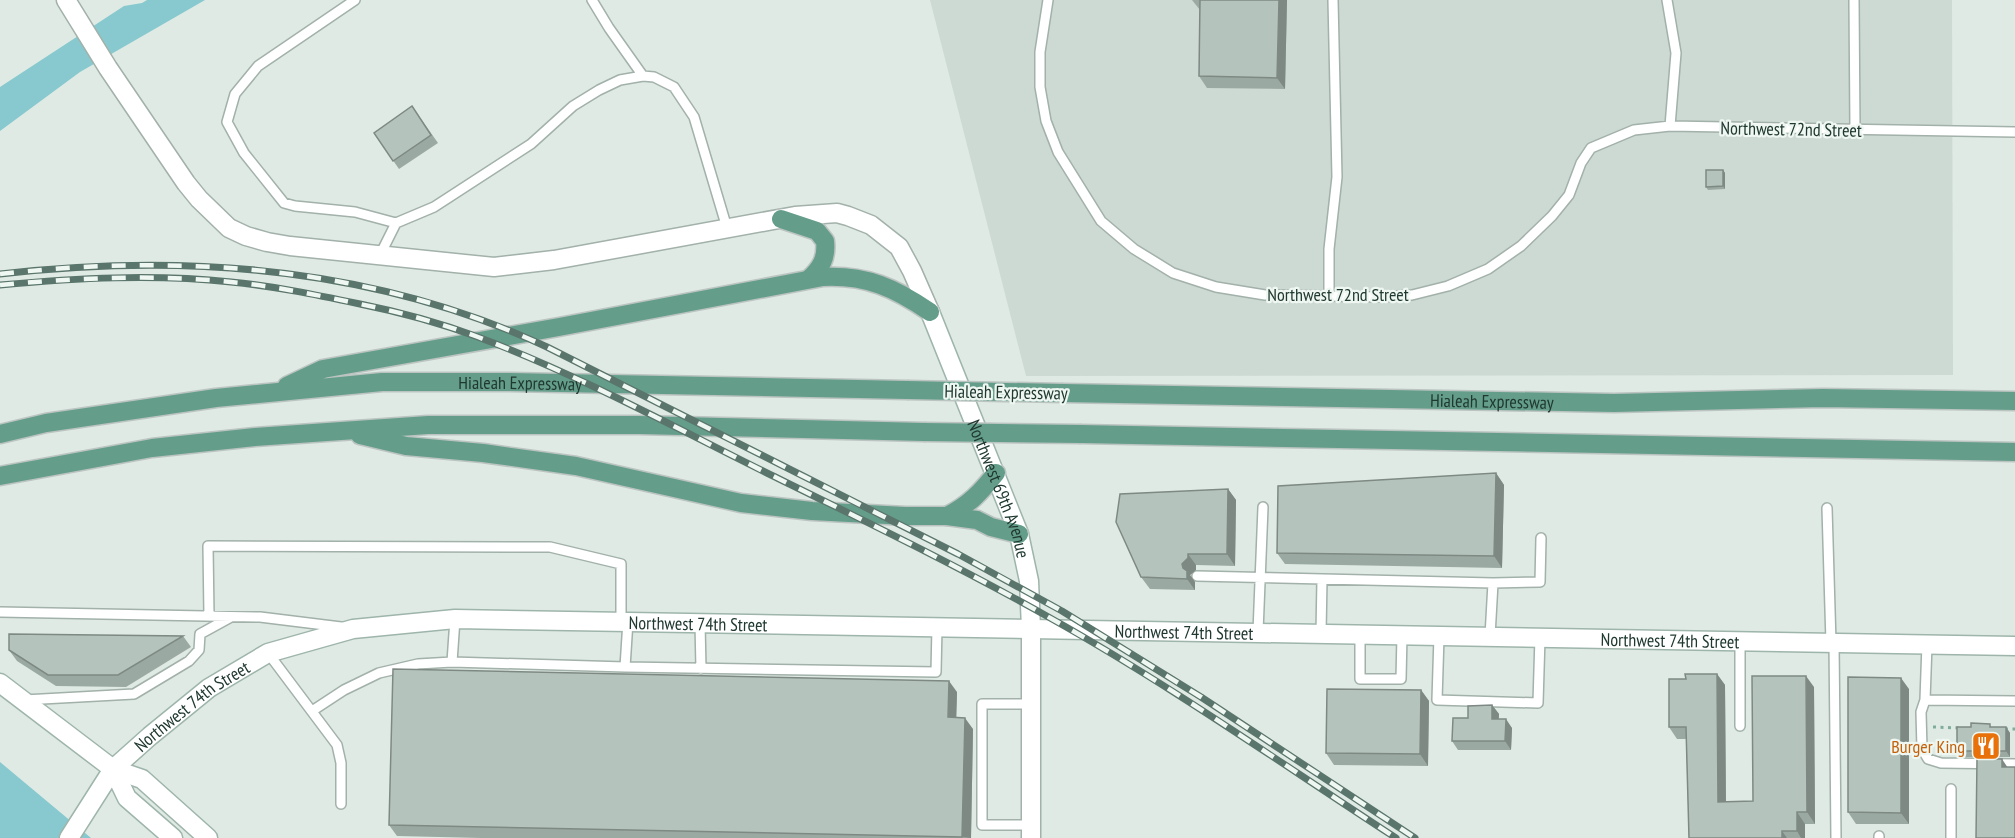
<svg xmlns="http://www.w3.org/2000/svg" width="2015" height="838" viewBox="0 0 2015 838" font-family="'PT Sans Narrow',sans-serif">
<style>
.built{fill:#cdd9d3}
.water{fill:#87c9ce}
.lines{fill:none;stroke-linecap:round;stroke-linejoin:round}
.lane-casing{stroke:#a2b1aa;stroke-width:12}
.street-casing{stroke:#a2b1aa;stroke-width:21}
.secondary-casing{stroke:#9eb5ab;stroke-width:21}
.primary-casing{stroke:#bcc4c1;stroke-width:21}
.path{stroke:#80ad9b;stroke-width:3;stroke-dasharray:3 4.5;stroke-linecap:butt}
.lane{stroke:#fff;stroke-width:9}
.street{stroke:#fff;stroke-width:18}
.secondary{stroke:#fff;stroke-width:18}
.primary{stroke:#649e8b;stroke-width:18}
.rail-casing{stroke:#5a756c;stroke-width:7}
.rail{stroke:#eff7f2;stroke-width:4.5;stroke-dasharray:14;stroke-linecap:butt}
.primary-bridge-casing{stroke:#bcc4c1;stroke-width:21;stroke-linecap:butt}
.primary-bridge{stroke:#649e8b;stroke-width:18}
.wall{fill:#9ba9a3}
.shaded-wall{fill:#7e8984}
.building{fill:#b4c4bd;stroke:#7e8984;stroke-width:1.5}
.labels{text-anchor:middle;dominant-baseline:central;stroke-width:4.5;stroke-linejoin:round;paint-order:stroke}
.street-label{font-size:18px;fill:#203930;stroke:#eff7f2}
.food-label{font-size:18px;fill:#c56008;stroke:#eff7f2;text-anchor:end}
</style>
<rect width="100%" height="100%" fill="#dfeae4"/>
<path class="built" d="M930,0H1952L1953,375L1026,376Z"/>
<path class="water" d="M147,0H205L80,72L0,131V87L124,6L142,3Z
M0,762L91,838H0Z"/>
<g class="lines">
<g class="lane-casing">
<path id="lane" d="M355,0L258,66L235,94L227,122L244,153L284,203L295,206L355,212L396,223
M592,0L609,28L643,76
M1048,0L1040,52V87L1046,121L1058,152L1101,221L1134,249L1173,273L1216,287L1265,295L1382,297L1412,295L1448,286L1488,269L1521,246L1552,216L1569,195L1581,163L1591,148L1634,130L1670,126L2015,132
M1667,0L1676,53L1670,126
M1854,0L1855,130
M380,255L396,223L434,207L531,144L573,106L599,90L620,80L643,76L654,77L674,87L694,117L727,228
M1329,296V249L1337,177L1333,0
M1827,508L1831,643
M1197,576L1493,583
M0,612L260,617L341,627
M209,616L208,546L550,547L621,564V621
M700,623L701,669
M1258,632L1263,507
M1321,633L1322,579
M1360,634V679H1401L1402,635
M1439,636L1437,700L1538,703L1540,637
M1490,636L1493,583L1540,582L1541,538
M1740,642V726
M1834,643L1836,838
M1927,644L1925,700L2015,701
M268,653L337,745L341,763V804
M452,662L455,619
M625,667L628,621
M24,700L134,694L189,661L199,650L200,634L231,617
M1925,700L1921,712L1922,749L1928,759L1941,763L2015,764
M1030,704H982V825H1031
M312,711L344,690L379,673L418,664L452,662L625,667L936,672L937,627
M1951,789V838
M1879,836V838"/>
</g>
<g class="street-casing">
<path id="street" d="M66,0L108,68L186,183L199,199L229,228L246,236L267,242L290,246L494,267L554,260L795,216L837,213L848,216L871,225L899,247L912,271L930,312
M1031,629V838"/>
</g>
<g class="secondary-casing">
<g id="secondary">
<path id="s1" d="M930,312L1019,534L1029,581L1031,629"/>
<path d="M0,683L113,769L142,779L208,838"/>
<path d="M113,769L127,798L173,838"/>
<path id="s2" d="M69,838L113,769L150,736L209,688L268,653L353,629L455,619L2015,646"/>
</g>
</g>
<g class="primary-casing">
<g id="primary">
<path d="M781,219L817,231L825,241C827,258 821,268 809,279"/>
<path d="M287,386L323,369L559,327L823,277C867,275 895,288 930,312"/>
<path id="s3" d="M1063,393L1614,403L1823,398L2015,401"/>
<path id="s4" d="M0,434L46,423L216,398L382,382H510L907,390"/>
<path d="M1081,434L2015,452"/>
<path d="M360,435L406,446L483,453L576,466L741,503L812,511L905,516H947L977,520L991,527L1019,534"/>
<path d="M0,476L152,448L255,437L428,425H639L924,432"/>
<path d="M947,516C969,505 981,492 996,473"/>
</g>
</g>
<path class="path" d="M1933,727L1959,728
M2005,729H2015"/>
<use href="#lane" class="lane"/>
<use href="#street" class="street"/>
<use href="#secondary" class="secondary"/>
<use href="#primary" class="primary"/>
<g class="rail-casing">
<path id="rail" d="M0,274C186,253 376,267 547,347L958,554L1062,611L1201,697L1415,838
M0,285C77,278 154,274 231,282C274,286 317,295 360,304C400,312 440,323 478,337C579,375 674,427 771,475C865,521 960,567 1052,619C1170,685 1282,764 1396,838"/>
</g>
<use href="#rail" class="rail"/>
<g class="primary-bridge-casing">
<path id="primary-bridge" d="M907,390L1063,393
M924,432L1081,434"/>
</g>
<use href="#primary-bridge" class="primary-bridge"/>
</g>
<path class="wall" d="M1192,0H1287L1285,89L1207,88L1199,76L1200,10Z
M412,106L438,143L399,169L374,133Z
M1723,170L1725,173V189L1708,190L1706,187Z
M1496,473L1504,485L1502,568L1285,564L1277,553Z
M1228,489L1236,500L1235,566L1196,565V570L1190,575L1195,582V590L1150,589L1141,577Z
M183,636L191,647L126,687L56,686L17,661L9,650Z
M1717,674L1725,685L1726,802L1753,801L1814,687L1815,824H1805V838H1689L1686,739H1677L1669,727L1686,679Z
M1909,689V824H1856L1848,812Z
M1421,690L1429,701L1428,766L1334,765L1326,753Z
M957,692L956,718L973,729L971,838H481L397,836L389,825Z
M1492,705L1499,714V719L1512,728L1511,750H1458L1452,741Z
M1993,727H2006L2010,733V757H1961L1957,751Z"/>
<path class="shaded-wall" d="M1279,0H1287L1285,89L1277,78Z
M1723,170L1725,173V189L1723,186Z
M1496,473L1504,485L1502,568L1494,556Z
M1228,489L1236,500L1235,566L1227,554Z
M1188,554L1196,565V570L1190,575L1195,582V590L1187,579L1182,564Z
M1717,674L1725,685L1726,813L1718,802Z
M1806,676L1814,687L1815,824L1807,812Z
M1901,678L1909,689V824L1901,813Z
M949,681L957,692L956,729L948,717Z
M1421,690L1429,701L1428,766L1420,754Z
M1492,705L1499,714L1498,728L1492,719Z
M965,718L973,729L971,838L962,837Z
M1506,719L1512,728L1511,750L1505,741Z
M2006,727L2010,733V757L2006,751Z
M2002,759L2010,771L2002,767Z
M1797,812L1805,824V838H1801L1797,831Z
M1782,831L1787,838H1782Z"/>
<path class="building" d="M1200,0H1279L1277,78L1199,76Z
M412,106L431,135L393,161L374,133Z
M1706,170H1723V186L1706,187Z
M1496,473L1494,556L1277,553L1278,486Z
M1228,489L1227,554H1188V558L1182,564L1183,568L1187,571V579L1141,577L1116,522L1120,494Z
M9,634L183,636L118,675H48L9,650Z
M393,669L949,681L948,717L965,718L962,837L389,825Z
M1685,674H1717L1718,802L1753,801L1752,676H1806L1807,812H1797V831H1782V838H1689L1686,727H1669V679H1686Z
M1848,677L1901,678V813L1848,812Z
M1327,689L1421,690L1420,754L1326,753Z
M1492,705V719H1506L1505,741H1452L1453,718H1468V706Z
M1971,723L1990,724V727H2006V751H1957V727H1971Z
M1977,759H2002V767H2015V838H1976Z"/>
<defs>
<g id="restaurant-square" transform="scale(1.5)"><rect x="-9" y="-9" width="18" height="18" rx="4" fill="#e8710a" stroke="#eff7f2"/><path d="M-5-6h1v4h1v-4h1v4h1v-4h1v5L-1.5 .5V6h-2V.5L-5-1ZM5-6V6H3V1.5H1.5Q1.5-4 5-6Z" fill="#fff"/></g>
</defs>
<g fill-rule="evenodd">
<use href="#restaurant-square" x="1986" y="746"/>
</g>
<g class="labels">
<g class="street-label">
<text transform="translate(1791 129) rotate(1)">Northwest 72nd Street</text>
<text x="1338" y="294">Northwest 72nd Street</text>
<text stroke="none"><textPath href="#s4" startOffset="524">Hialeah Expressway</textPath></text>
<text transform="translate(1006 392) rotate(1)">Hialeah Expressway</text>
<text stroke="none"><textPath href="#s3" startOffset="429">Hialeah Expressway</textPath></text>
<text stroke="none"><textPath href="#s1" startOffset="190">Northwest 69th Avenue</textPath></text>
<text stroke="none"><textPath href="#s2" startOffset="710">Northwest 74th Street</textPath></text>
<text stroke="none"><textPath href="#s2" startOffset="1196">Northwest 74th Street</textPath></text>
<text stroke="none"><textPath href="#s2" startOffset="1682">Northwest 74th Street</textPath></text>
<text stroke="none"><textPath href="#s2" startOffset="183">Northwest 74th Street</textPath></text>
</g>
<g class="food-label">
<text x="1965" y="746">Burger King</text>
</g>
</g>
</svg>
